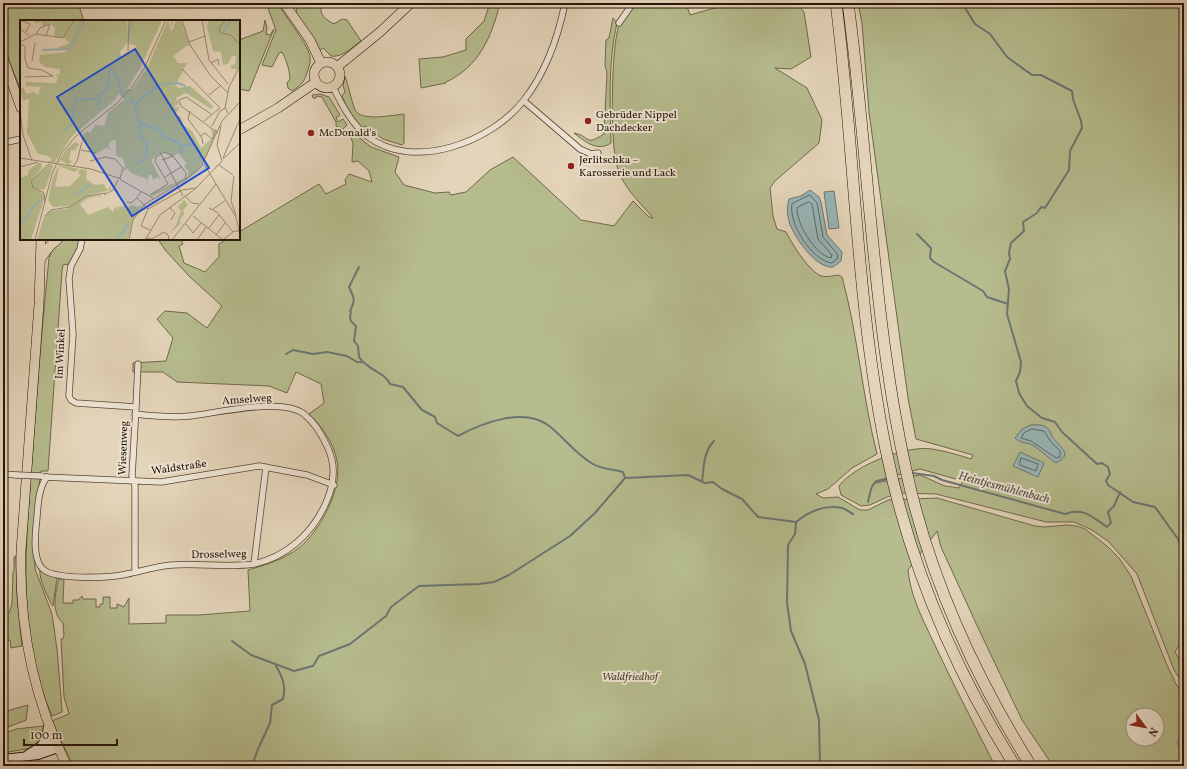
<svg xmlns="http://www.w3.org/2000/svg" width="1187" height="769" viewBox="0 0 1187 769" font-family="Vollkorn,serif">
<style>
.green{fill:#b6bc8e;stroke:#6e684a;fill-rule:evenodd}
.water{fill:#98b6b8;stroke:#6a7671}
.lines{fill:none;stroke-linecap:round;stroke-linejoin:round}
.shore{stroke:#5e6660;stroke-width:1}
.stream{stroke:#6a7671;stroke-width:2}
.minor-casing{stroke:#554534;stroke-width:7}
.secondary-casing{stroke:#251507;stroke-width:10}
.primary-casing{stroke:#251507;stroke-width:10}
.motorway-casing{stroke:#251507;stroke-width:12}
.minor{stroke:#ede3d2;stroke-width:5.5}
.secondary{stroke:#ede3d2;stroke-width:8}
.primary{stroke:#e4d4b9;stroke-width:9}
.motorway{stroke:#e4d4b9;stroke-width:11}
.minor-bridge-casing{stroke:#554534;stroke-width:7;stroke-linecap:butt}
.minor-bridge{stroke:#ede3d2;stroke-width:5.5}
.poi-dot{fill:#8f2418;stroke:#ede3d2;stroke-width:1.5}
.labels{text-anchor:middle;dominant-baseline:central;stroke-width:4;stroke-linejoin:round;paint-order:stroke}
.poi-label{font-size:11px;fill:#251507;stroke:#ede3d2;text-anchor:start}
.street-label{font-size:11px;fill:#251507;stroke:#ede3d2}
.park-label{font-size:11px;font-style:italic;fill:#504730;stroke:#ede3d2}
.water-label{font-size:12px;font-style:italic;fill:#4d4d45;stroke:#ede3d2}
.inset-river{fill:none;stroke:#98b6b8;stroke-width:2}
.inset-road{fill:none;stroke:#988872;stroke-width:1}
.view{fill:#1d4ed8;fill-opacity:0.15;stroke:#1d4ed8;stroke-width:2}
.inset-edge{fill:none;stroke:#251507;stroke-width:2}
</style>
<rect width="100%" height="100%" fill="#e4d4b9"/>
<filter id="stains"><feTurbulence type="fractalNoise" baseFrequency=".005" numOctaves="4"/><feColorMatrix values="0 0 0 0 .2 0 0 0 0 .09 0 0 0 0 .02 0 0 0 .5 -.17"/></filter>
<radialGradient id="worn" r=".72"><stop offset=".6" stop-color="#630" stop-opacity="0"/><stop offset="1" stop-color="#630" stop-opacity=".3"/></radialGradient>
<path class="green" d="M3,3H78L84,21H21V91L3,45Z
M266,3H278C285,17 310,46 310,58C311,64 308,68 307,73C304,83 300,86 292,91L288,88L287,83L290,79C290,72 286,58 282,52L279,53L272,67L262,65L276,30Z
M297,3H318L321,5C320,16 325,19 334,24L342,19L347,20L361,41C353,47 342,58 331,56L323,48L320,50L296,15Z
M490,3H500C492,36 479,67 446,82V83L421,88L419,59L443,57L466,50V39L484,21Z
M635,3H686L690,15L722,6L725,3H796L804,12L811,57L791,69L775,68L807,88L822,120L819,143L775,181L770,188L773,216L777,229L786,232C792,244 807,268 819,275C825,278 832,276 838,275L842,277C858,335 862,395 877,454L852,468L828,489L816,494L823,498L838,497L860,510H868L888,500L937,498L1035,526L1044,527L1066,525L1077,526L1085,529L1107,546L1119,558L1131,576L1167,665L1177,686L1184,694V709L1180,712L1184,722V735L1177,742L1184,759V766H1053L1022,720L980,632L941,547L937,531L908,570C910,594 922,618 932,639C952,682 974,724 995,766H545L543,762L534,766H73L52,721L69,714L64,697L61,639H63L64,635L63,623C51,613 55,593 59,579H64L63,603H73V600H78L82,596L83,599H96V607H100V604H103V597H110V608H117V604L124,607L129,598V624L166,623V615H199L250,611L248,570C266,565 284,559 299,548C320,531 343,488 337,461C334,443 322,427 309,414L324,403L321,384L296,372L287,393L269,386L177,382L163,372H133V363L166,361L173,338L157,319L165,311L187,313L207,328L222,306L190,277L165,250L158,239H181L183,244L179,246L184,263L205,272L219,257V244L227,239H239V232L319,184L326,194L346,184L345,180L349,174L372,182L369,171L358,161L352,162L353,143L351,138L356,135L371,147L399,157L395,172L404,185L435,193L449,192L451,195L466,192L490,170L513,157L581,220L614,226L633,201L649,217L653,218C639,201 623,188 617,166C610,142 611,48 619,25C622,17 630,10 635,3ZM1133,715H1157V739H1133Z
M858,3H1184V638L1175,652L1181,662L1184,685L1174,670L1137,574L1109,542L1092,530L1074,522H1046L936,494L902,493L887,497L870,505L861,506L841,495L839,486C855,465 906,445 932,449C945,451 959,455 971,459L973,455L916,439L908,398L869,112L862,23ZM920,469L963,481L959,488L945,486L920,475L875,483V481Z
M613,18L617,23C608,61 610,104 611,143C598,152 585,142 574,133C591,136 584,147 604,134L607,73L605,65L606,40L609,38Z
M265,20L267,28L266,34L270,35L274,29L249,91L239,89V40L263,31Z
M345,76C349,87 351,100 355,110C361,122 393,115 404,114V143L402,145L383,139L365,126L362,128C353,119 347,108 342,96L345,92L343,86Z
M320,94L329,97L340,115L336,118L338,122L343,119L347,125L343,129L336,126V122L322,97L316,96V98H313L312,95Z
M64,239H79L78,248L69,264L63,265L62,271L48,471H41L33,531L35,569L52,614L57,649L62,710V712L52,716C16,635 26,546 32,460C37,392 42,325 49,258L52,250Z
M16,556L17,597L22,646L11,648L10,640L3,641V614L9,613L12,604L13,572L14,571V557Z
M40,570L57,578L53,606C49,601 38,577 40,570Z
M28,705L26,720L3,729V712Z
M43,726L45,731L42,742L31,748L3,753V734L16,729Z"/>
<path class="water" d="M810,190L819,197L821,202L827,235L842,252L841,261L833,267C816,269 793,236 789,221C787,214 787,206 789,199L801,196Z
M834,191L839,228L829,229L824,192Z
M1031,425C1036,425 1042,424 1046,427C1051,430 1051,437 1055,440C1063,450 1072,455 1056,463C1048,458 1039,448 1030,444C1023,442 1021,443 1015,438L1022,429Z
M1020,452L1044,463L1038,477L1013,466Z"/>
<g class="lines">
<path class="shore" d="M810,195L817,203L823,237L838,255L837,259L832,263C812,261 788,223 792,204Z
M809,202L812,204L818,239L832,255L831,258C815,255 796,223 797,208Z
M1032,429L1044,431L1051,442L1060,451V457L1056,458L1031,441L1021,438L1024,433Z
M1021,458L1038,464L1036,471L1020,465Z"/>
<path class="stream" d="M962,3L975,24L990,34L1007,57L1032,75H1041L1072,91L1073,99L1081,121L1082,128L1070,151L1069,170L1045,208L1041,207L1037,213L1023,222L1024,231L1011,243L1009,253L1010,259L1005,271L1009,289L1007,314L1021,362L1020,372L1016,381L1019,393L1027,406L1042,418L1055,422L1062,432L1097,464L1102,463L1108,467L1110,474L1106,481L1108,485L1133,502L1155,507L1178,539L1184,557
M917,234L931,248L930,258L934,262L983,291L987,297L1008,304
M359,267L349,287C354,298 356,299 350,311L351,312C349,319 350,321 356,326L354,341L358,346L359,357C367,370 385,372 390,384L403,387L422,410L435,417L437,423L458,436C482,423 523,407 548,425C564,437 575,454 593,464C601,469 613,469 623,472L625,478
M286,354L293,350L313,354L327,352L347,356L357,362H362
M912,473L934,476L942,480L1065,514C1084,507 1092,517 1107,527L1111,523L1108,512L1114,506L1120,492
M625,478L688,475L705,483L713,482L722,489L742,499L758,517L796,522C808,512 825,504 842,508C846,509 849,512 853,514
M702,482C704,468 703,452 714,441
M868,502C872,485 870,482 888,479
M796,522L795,534L788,545L787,603L791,631L805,664L819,720L820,766
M232,641L251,655L294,671L313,666L319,656L350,644L386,616L391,607L419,586L479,584L494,582L509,575L570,536L595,513L625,478
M252,766L258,749L270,723L272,705L283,699C286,686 283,678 276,666"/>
<g class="minor-casing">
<path id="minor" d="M619,23L633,3
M333,87C342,105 351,123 367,136C413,172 492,142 524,100C546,72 558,38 565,3
M524,101L580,149L591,154L598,153
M3,143L21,139
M82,239L80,249L71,266L69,279L73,334L69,396L71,400L76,403L136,407L132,476L135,486V572
M136,407L138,364
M135,414C153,416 171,418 190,416C217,413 281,397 304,414C314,422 322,435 327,446C337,466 334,487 324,507C310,536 285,557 254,564
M3,474L17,475
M43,477L161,482L259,466L307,475L334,485
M47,477C37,489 38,512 36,527C35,538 33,562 44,570C58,580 110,578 127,574C142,571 157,566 172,565C199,563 227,568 254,564L266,467"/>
</g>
<g class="secondary-casing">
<path id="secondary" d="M41,746L46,739L48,727
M27,755L41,746L56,744
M3,759L38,755L58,748"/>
</g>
<g class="primary-casing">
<path id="primary" d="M284,3L310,40L321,63
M3,58L21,108
M314 75a13 13 0 1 1 26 0a13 13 0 1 1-26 0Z
M337,67L380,32L411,3
M239,130L278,108L316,82
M41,239L39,304L21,551C19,627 33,698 67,766
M42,257L50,246L58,239"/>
</g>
<g class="motorway-casing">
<path id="motorway" d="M836,3C855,152 856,303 886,450C909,563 954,669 1015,766
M848,3C869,158 872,316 906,470C929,576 974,675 1031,766"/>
</g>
<use href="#minor" class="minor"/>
<use href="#secondary" class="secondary"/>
<use href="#primary" class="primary"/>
<use href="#motorway" class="motorway"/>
<g class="minor-bridge-casing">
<path id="minor-bridge" d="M17,475L41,476"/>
</g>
<use href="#minor-bridge" class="minor-bridge"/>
</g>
<g class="poi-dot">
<circle cx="588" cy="121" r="4"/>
<circle cx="311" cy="133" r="4"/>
<circle cx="571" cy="166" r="4"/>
</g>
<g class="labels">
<g class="poi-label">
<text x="596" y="115">Gebrüder Nippel<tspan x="596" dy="13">Dachdecker</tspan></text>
<text x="319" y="133">McDonald's</text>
<text x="579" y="160">Jerlitschka –<tspan x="579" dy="13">Karosserie und Lack</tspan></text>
</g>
<g class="street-label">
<text transform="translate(61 354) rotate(-87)">Im Winkel</text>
<text transform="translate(247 400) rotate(-4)">Amselweg</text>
<text transform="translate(124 448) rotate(-88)">Wiesenweg</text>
<text transform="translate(179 468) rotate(-8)">Waldstraße</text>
<text transform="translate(219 555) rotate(-1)">Drosselweg</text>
</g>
<g class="park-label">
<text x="630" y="677">Waldfriedhof</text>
</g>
<g class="water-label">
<text transform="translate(1004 488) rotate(15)">Heintjesmühlenbach</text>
</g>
</g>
<g transform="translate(20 20)">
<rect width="220" height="220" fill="#e4d4b9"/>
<path d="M15,0H31V3L33,0H107L108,17L109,0H142L120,48L107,69H112L127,48L148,0L150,9L152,0L153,2L150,10L146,7L151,10L149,12L153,9L156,0H161L170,27L168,25L153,36L158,43H167L155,66L159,68L170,66L193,86L191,89L166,73L156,78L159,84L154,86L155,88L160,86L155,94L161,97L163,105L172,111L181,128L193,117L190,106L194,113L195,108L197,111L199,106L187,136L177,151L167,159L133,176L131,174L167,157L169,152L164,146L167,144L158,133L154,136L141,132L131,140L141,160L138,157L133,160L132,155H129L126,168L127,159L111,153L107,148L103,152L105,144L102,138L96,135V121L92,120L88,126L90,128L89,130L88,127L75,134L69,129L70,126L62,121L63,115L67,111L70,113L75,105L84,106L88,93L103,80L106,81L99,74L95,80L52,116L34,143L27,142L32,140L28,136L18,134L7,113L9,79L3,80L0,70L3,67L6,74L13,72L18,75L21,67L6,66V62L36,63L38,57L35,54L39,55L40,49L25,47L19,42L20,35L47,32L45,30H38V27L50,23L43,17H34L35,9L31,3L23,6L21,2L15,3ZM107,23L117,26L113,31L107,32L101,37L100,32ZM189,0H220V47L214,54L217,49H212L210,46L215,44L216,36H212L208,44L203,45L201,32L193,31L187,7ZM55,122L59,124L54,131L51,130L49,140L52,141L48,145L41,140L37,144L46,130ZM18,143H21L22,148L10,161L25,176L11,220H0V158L8,155L9,150ZM30,144L33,145L26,167L23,170L16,168L11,161ZM39,145L59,149L54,152L39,146L35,167L50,166L61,155L58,153L60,149L67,150L66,159L75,165L84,164L87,170L91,166V170L68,175L51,186L33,187L28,180L33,158ZM80,175L83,179L79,176L68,178L60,184L68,195L88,187L93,192L96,186L99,192L98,187L105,186L106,189L112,185L118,187L123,185L113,200L108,220H79L80,216L78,220H17L24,197L29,191L47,189L67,176ZM164,180L168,185L163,190L164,194L159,201L161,203L149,214L156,205L161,191L158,187Z" fill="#b6bc8e" fill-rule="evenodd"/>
<path class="inset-river" d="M203,12L211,0M109,17L112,0M22,30L49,29L64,0M92,53L95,52L103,75M110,78L116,88V94L121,104L120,115L127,124L126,138L116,144M115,84L139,65L158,63L164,65L169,73M78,90L80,77M121,104L138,109L145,117L159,123L162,133M44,111L51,105L56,80L74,79L88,69L90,48L100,35M162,126L174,123M57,174L70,165M0,203L8,197L11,189L20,181M96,220L104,211L108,202"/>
<path class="inset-road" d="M0,0L10,4L6,12M162,0L170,25L190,55L208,73M182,0L189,40M206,0L199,8L200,13L211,15L220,25M0,8L9,16M16,14L20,8L30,4M26,16L30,4M0,22L16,14L43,18L54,0M169,22L185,16M0,23L5,27V39L8,48L22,50L33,56M108,31L109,0M189,40L208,64M12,41L15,23M191,43L198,39L199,45M162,49L200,88L184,101M5,57L33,56M189,75L200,66M0,90L3,115L12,141M170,91L168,99L182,118L183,124M208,93L205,88L209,67L220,46M191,94L166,77L159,80L161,86L198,113M192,106L200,91L205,88M180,116L185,113L192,119L195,111M61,130L76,133M140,132L163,176M0,138L71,149L101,159L98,158M203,138L220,99M203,139L220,123M142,140L153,136L166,153L165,159M70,141L85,137L95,139L103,148L100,158M184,144L216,197L220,215M199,145L213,155M0,147L18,142M53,147L57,141L62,122M214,156L211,181L216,195M145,157L161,147M101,160L133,178M84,175L93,170L98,160M130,175L148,164L135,141L136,137L144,132L153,136M165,176L172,183L179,184M117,178L128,189M25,182L24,173L13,167L11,161L29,144M107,182L111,183L116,179L121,172M149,187L155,193L151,200M189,188L197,192L213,212M193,189L205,181M25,196L31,190L50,187L66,176L86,173M173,196L203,220L214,211H220M166,204L173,213L181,203M188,209L199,195M130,210L121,206L128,189L162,170L176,168M196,215L205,203M126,218L132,219L144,212L148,215L149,220M15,220L32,154L41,134L57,115L96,84L111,68L124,49L146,0M109,220L113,200L125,184L168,158L181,147L202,101L220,82M125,220L140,195L175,169L202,141L197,125L201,106M152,220L196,164M177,220L186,207"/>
<path class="view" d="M115,29L189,148L112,196L37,77Z"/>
<rect width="220" height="220" class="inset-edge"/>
</g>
<rect width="1187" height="769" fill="none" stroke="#e4d4b9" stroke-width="16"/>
<rect x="4" y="4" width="1179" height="761" fill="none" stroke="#251507" stroke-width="2"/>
<rect x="8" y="8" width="1171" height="753" fill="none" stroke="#251507"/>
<g transform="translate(1145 727) rotate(122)"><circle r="19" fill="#ede3d2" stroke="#9d9181"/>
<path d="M0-3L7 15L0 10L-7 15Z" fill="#8f2418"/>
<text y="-6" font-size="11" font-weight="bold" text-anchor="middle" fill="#251507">N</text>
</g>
<path d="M24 739v6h93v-6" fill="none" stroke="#251507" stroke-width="2"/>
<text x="30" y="739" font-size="12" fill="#251507" stroke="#ede3d2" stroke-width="3" paint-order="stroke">100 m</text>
<rect width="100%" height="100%" filter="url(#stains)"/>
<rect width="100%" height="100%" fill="url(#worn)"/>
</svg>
